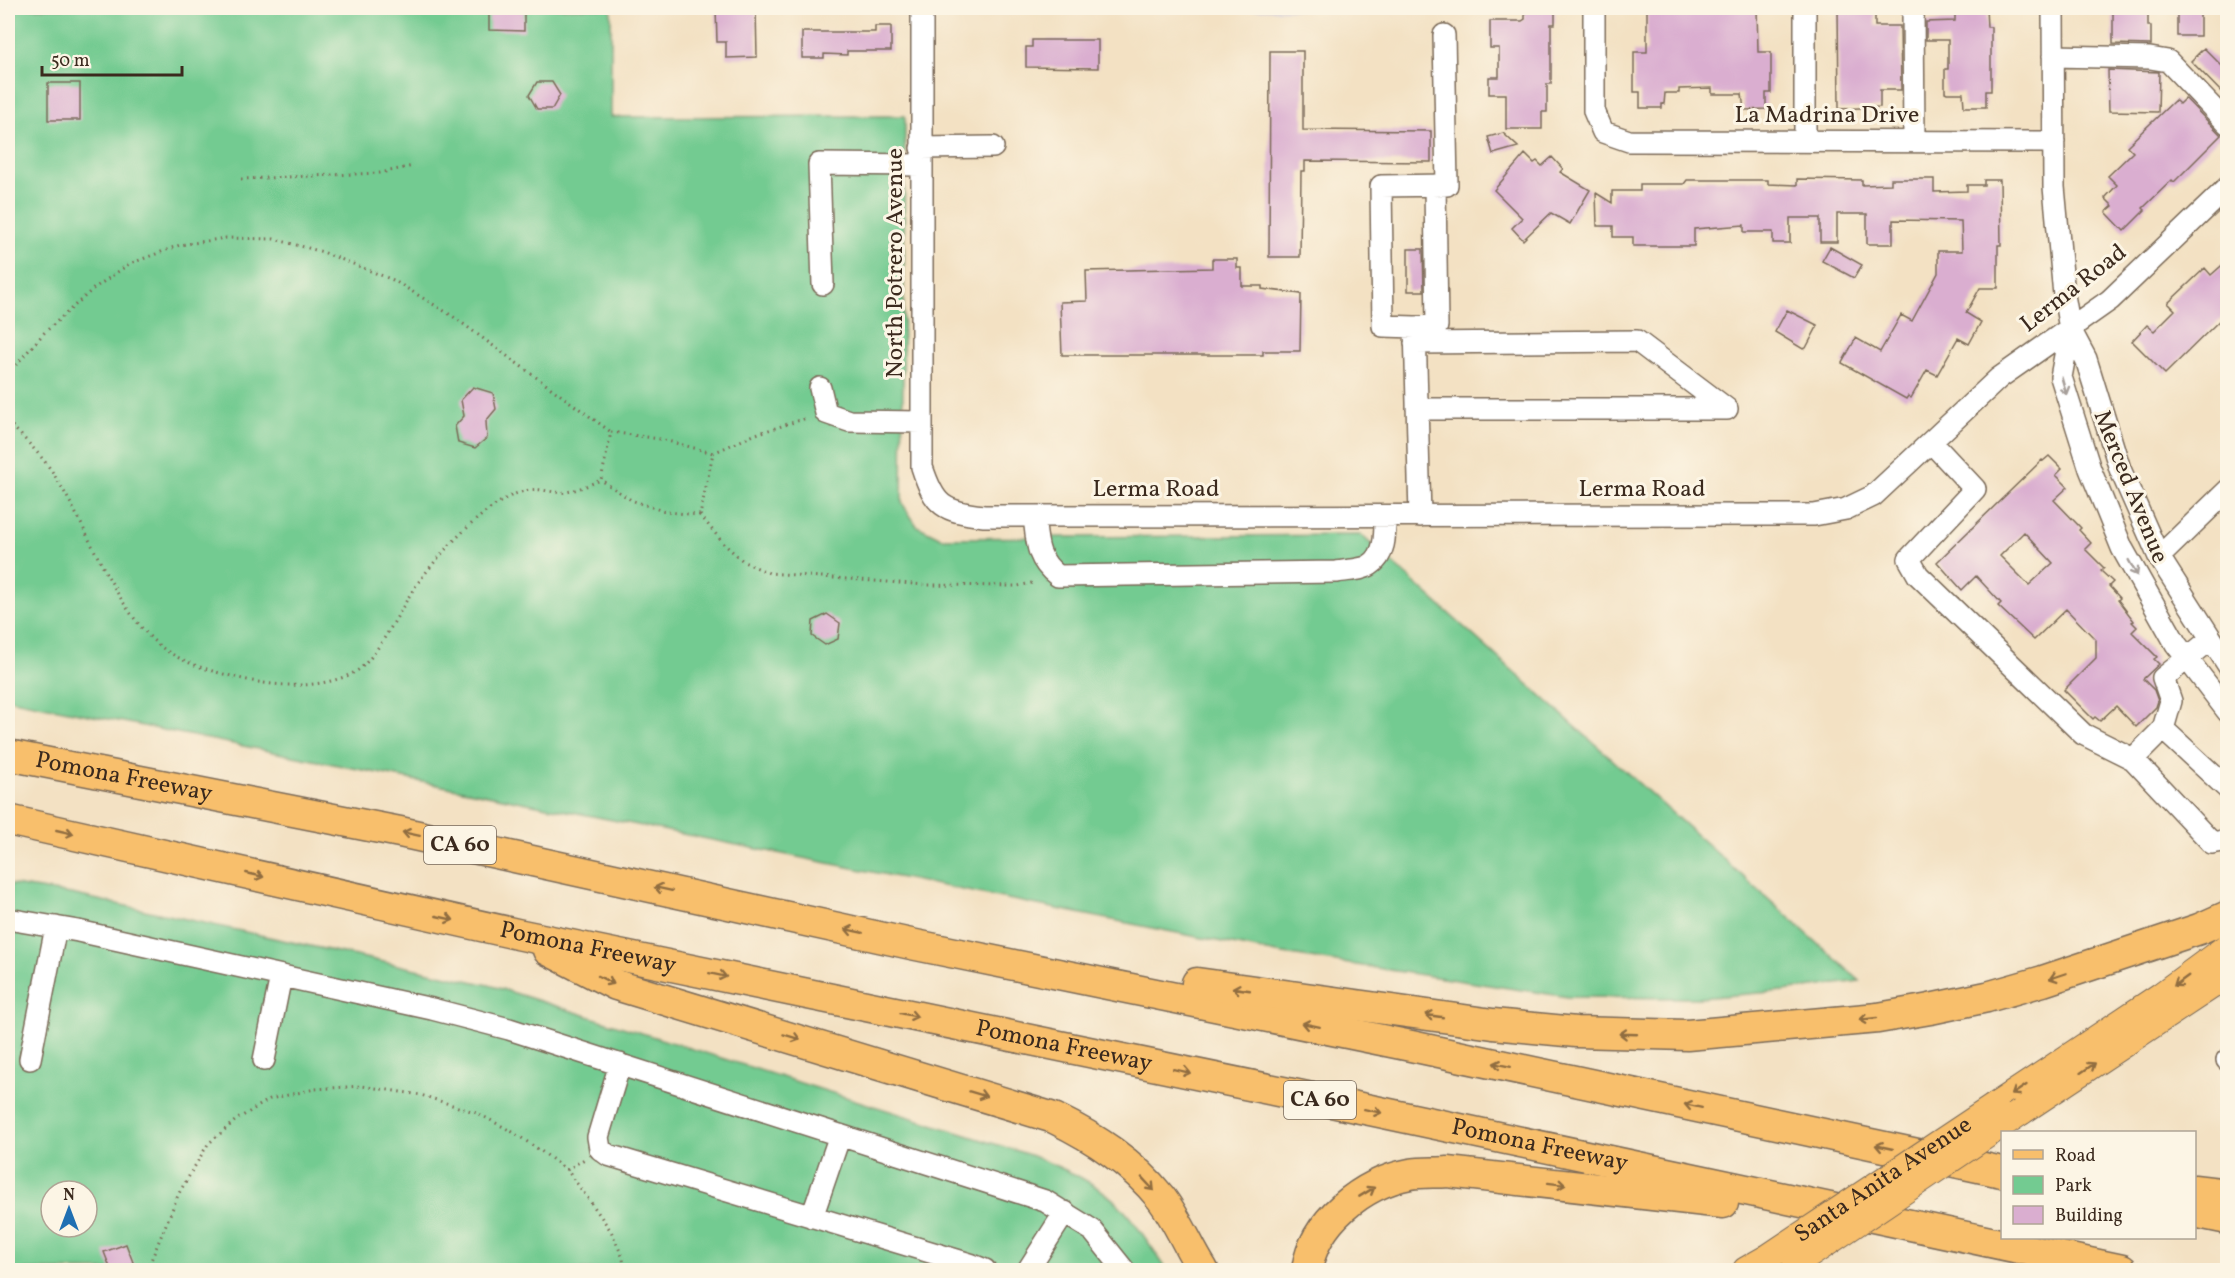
<svg xmlns="http://www.w3.org/2000/svg" width="2235" height="1278" viewBox="0 0 2235 1278" font-family="Vollkorn,serif">
<style>
.industrial{fill:#c3c1db}
.green{fill:#73cb91;stroke:#577a58;stroke-width:1.5;fill-rule:evenodd}
.building{fill:#daaed0;fill-rule:evenodd}
.lines{fill:none;stroke-linecap:round;stroke-linejoin:round}
.minor-casing{stroke:#7b6a58;stroke-width:24}
.major-casing{stroke:#7b6a58;stroke-width:28}
.highway-casing{stroke:#7b6a58;stroke-width:33}
.path{stroke:#7b6a58;stroke-width:3;stroke-dasharray:1.5 4.5;stroke-linecap:butt}
.minor{stroke:#fff;stroke-width:21}
.major{stroke:#f8bf6c;stroke-width:26}
.highway{stroke:#f8bf6c;stroke-width:30}
.major-bridge-casing{stroke:#7b6a58;stroke-width:28;stroke-linecap:butt}
.major-bridge{stroke:#f8bf6c;stroke-width:26}
.oneway{stroke:#a79f9a}
.oneway2{stroke:#906d41}
.labels{text-anchor:middle;dominant-baseline:central;stroke-width:6;stroke-linejoin:round;paint-order:stroke}
.shield{fill:#fcf5e5;stroke:#75675a;stroke-width:1.5}
.shield-label{font-size:22px;font-weight:bold;fill:#3b2a1e}
.street-label{font-size:24px;fill:#3b2a1e;stroke:#fcf5e5}
</style>
<rect width="100%" height="100%" fill="#fcf5e5"/>
<filter id="ink" filterUnits="userSpaceOnUse"><feTurbulence type="fractalNoise" baseFrequency=".0167" numOctaves="2"/><feDisplacementMap in="SourceGraphic" scale="12" xChannelSelector="R" yChannelSelector="G"/><feConvolveMatrix kernelMatrix="1 2 1 2 8 2 1 2 1" color-interpolation-filters="sRGB"/></filter>
<filter id="wash" filterUnits="userSpaceOnUse"><feTurbulence type="fractalNoise" baseFrequency=".008" numOctaves="4" result="noise"/><feDisplacementMap in="SourceGraphic" scale="24" xChannelSelector="R" yChannelSelector="G"/><feGaussianBlur stdDeviation="1.35" result="paint"/><feColorMatrix in="noise" values="0 0 0 0 0 0 0 0 0 0 0 0 0 0 0 0 0 1.4 0 .05"/><feComposite in="paint" operator="in"/></filter>
<g filter="url(#wash)">
<rect width="100%" height="100%" fill="#f3e1c3"/>
<path class="industrial" d="M936,8H1480V10H936Z"/>
<path class="green" d="M8,8H611V117L905,116L902,503L917,526L941,538L1361,535L1860,981L1783,991L1699,998L1568,997L1277,953L8,699Z
M8,884L71,894L489,985L1030,1155C1061,1168 1096,1181 1120,1206C1138,1225 1153,1249 1167,1270H8ZM51,1191H87V1227H51Z"/>
<g id="blocks">
<path class="building" d="M489,8H524V31L489,30Z
M716,8H756L757,57L726,58V42H717Z
M1525,8H1555V24H1551V84H1547V112H1542V129H1506V94H1489V77H1499V48H1490V21H1522L1525,19Z
M1647,8H1671V10L1757,8L1758,52H1771V93H1766V109L1744,110L1742,94H1712V88L1679,89V93H1665L1664,104H1662V108H1640V92H1634V52H1647Z
M1838,8H1875V26H1900L1901,90H1880V107L1839,109Z
M1955,8H1986L1987,27H1991V91H1986V107H1964L1963,93H1947L1945,92V69H1948V40H1926V22L1955,21Z
M2113,8H2136V12H2148V26H2151V45L2113,44Z
M2177,8H2200V36H2177Z
M875,26H891V51H847V55L824,54V58H802V32H875Z
M1032,40H1098V68L1026,67V47H1032Z
M2204,48L2228,72V99L2191,61Z
M1270,51H1303V130L1431,131V162L1305,161V171H1301L1300,257H1269Z
M2108,70L2159,72L2158,112L2109,111Z
M537,82H552L560,95L552,109H537L529,95Z
M48,83H80V120H48Z
M2185,98L2221,135L2174,182L2172,180L2143,208L2145,210L2124,231L2106,212L2113,206L2105,198L2117,185L2108,176L2133,152L2127,146L2175,100L2179,104Z
M1503,133L1518,147L1493,154L1488,137Z
M1525,154L1534,163L1537,161L1542,166L1552,157L1563,169L1560,172L1590,190L1570,224L1551,213L1523,240L1512,228L1522,218L1494,190Z
M1797,179L1862,180V185L1891,184V179H1934V192L1967,191V185H1984V180H2000L2001,245H1998V288H1980L1966,313L1981,322L1969,344L1958,338L1937,375L1927,370L1911,398L1908,396L1906,399L1842,363L1856,338L1880,352L1901,315L1912,321L1938,273V251H1962L1961,221L1893,220V244H1867V214H1837V242H1820V218H1790V243H1773V232H1744V225L1694,229V246H1633V237H1613V226H1597L1596,193L1612,203V191H1640V184H1684L1687,180H1768V184L1797,185Z
M1830,247L1862,265L1854,278L1822,261Z
M1408,249H1423L1424,291H1408Z
M1212,259H1237V268H1242V286H1262V289L1301,294L1300,351H1263V355H1062L1060,302L1087,301L1086,271L1212,268Z
M2228,260V312L2165,374L2132,341L2147,325L2154,331L2175,310L2168,303L2205,268L2211,275Z
M1787,310L1817,325V327L1806,348L1803,349L1775,332Z
M473,387L493,393L496,409L486,421L487,438L475,448L458,443L455,426L464,416L461,400Z
M2049,456L2062,469L2056,475L2068,487L2054,500L2081,528L2079,530L2091,543L2085,549L2104,568L2101,571L2113,582L2109,586L2120,598L2118,600L2134,621L2132,622L2137,627L2132,632L2157,657L2154,659L2159,664L2143,679L2154,690L2158,701L2156,707L2136,727L2116,706L2100,721L2095,717L2093,719L2064,690L2096,658V640L2066,609L2034,640L1998,606L2001,603L1976,576L1962,590L1937,562L2042,460L2043,461ZM2024,532L2053,563L2029,585L2000,556Z
M827,614L840,623L838,639L825,645L812,636L813,621Z
M126,1244L136,1270H111L104,1252Z"/>
</g>
</g>
<g filter="url(#ink)">
<use href="#blocks" fill-opacity="0" stroke="#7b6a58" stroke-width="1.5"/>
<g class="lines">
<g class="minor-casing">
<path id="minor" d="M922,8V467C935,507 943,511 984,516L1814,515L1846,509L1873,496L1999,378L2110,300L2228,187
M1594,8V111L1603,132L1629,141L2054,142
M1805,8V141
M1913,8L1914,141
M2053,8L2054,187L2064,295L2070,329L2086,359L2120,469L2159,557L2228,665
M2053,56L2150,58L2168,61L2228,124
M921,148L993,147
M823,284L819,164L921,165
M1415,327L1437,326L1435,185
M2070,329L2061,377L2090,469L2122,548L2176,644L2228,712
M1415,343L1637,341L1727,409H1417
M820,388L826,413L849,421L922,422
M1931,442L1975,489L1909,559L1918,575L2083,734L2133,759L2212,843L2228,840
M1034,516C1037,542 1036,559 1058,576L1337,572C1346,570 1363,570 1370,565C1386,555 1385,533 1385,516
M1420,516L1415,327L1383,326L1381,186L1447,185L1444,35
M2159,557L2228,490
M2163,729L2171,701L2163,678L2211,639
M2133,759L2163,729L2228,789
M8,919L78,931L432,1009L509,1029L1045,1201L1092,1230L1124,1270
M30,1059L56,927
M264,1060L281,976
M2227,1060H2228
M620,1064L598,1137L600,1149L608,1155L970,1264L985,1270
M812,1217L840,1135
M1028,1270L1065,1212"/>
</g>
<g class="major-casing">
<path id="major" d="M1995,1106L2160,996L2228,946
M2021,1112L2228,975
M1746,1270L1767,1258"/>
</g>
<g class="highway-casing">
<g id="highway">
<path id="s1" d="M8,755L400,832L911,944L1411,1046L2002,1172"/>
<path id="s2" d="M8,820L517,934L1375,1111L2122,1270"/>
<path d="M548,950L616,985L1054,1118C1095,1138 1132,1162 1161,1198C1178,1220 1188,1247 1203,1270"/>
<path d="M1197,983L1493,1024L1576,1032L1687,1035L1878,1018L1930,1009L1987,997L2043,981L2199,929L2228,916"/>
<path d="M2194,1190L2228,1194"/>
<path d="M2194,1212L2228,1219"/>
<path d="M1307,1270C1314,1221 1363,1183 1410,1174C1422,1172 1436,1173 1448,1172L1723,1203"/>
</g>
</g>
<path class="path" d="M241,179L380,173L413,166
M8,374L44,333L93,289L129,264L180,245L226,238L274,239L323,252L393,280L451,315L611,432
M8,422C22,436 43,457 53,473C86,524 108,593 150,637C173,661 207,670 239,678C274,687 321,690 355,672C376,661 402,605 417,584C436,559 458,534 482,515C496,504 513,492 530,490C542,488 555,494 566,492C578,490 590,484 601,480
M611,432L660,439L713,453L700,515L666,512L631,500L601,480Z
M713,453L756,434L807,418
M700,515L724,544L744,562L769,573L926,585L1018,586L1036,582
M567,1170L586,1158
M147,1270L179,1193L208,1144L236,1120L270,1099L315,1089L362,1086L421,1095L477,1113L511,1131L541,1151L567,1170L592,1204L611,1231L623,1258L624,1270"/>
<use href="#minor" class="minor"/>
<use href="#major" class="major"/>
<use href="#highway" class="highway"/>
<g class="major-bridge-casing">
<g id="major-bridge">
<path id="s3" d="M1767,1258L1995,1106"/>
<path d="M1796,1264L2021,1112"/>
</g>
</g>
<use href="#major-bridge" class="major-bridge"/>
</g>
<defs><path id="oneway-shaft" d="M-6 0H5M1.5-3L5.5 0L1.5 3" fill="none" stroke-width="1.6" stroke-linecap="round" stroke-linejoin="round" transform="scale(1.5)"/></defs>
<g class="oneway">
<use href="#oneway-shaft" transform="translate(2064 386) rotate(74)"/>
<use href="#oneway-shaft" transform="translate(2133 568) rotate(61)"/>
</g>
<g class="oneway2">
<use href="#oneway-shaft" transform="translate(65 832) rotate(13)"/>
<use href="#oneway-shaft" transform="translate(411 834) rotate(-168)"/>
<use href="#oneway-shaft" transform="translate(255 875) rotate(13)"/>
<use href="#oneway-shaft" transform="translate(663 889) rotate(-168)"/>
<use href="#oneway-shaft" transform="translate(445 918) rotate(13)"/>
<use href="#oneway-shaft" transform="translate(854 931) rotate(-168)"/>
<use href="#oneway-shaft" transform="translate(718 975) rotate(12)"/>
<use href="#oneway-shaft" transform="translate(2058 976) rotate(162)"/>
<use href="#oneway-shaft" transform="translate(606 980) rotate(27)"/>
<use href="#oneway-shaft" transform="translate(2181 981) rotate(144)"/>
<use href="#oneway-shaft" transform="translate(1241 989) rotate(-172)"/>
<use href="#oneway-shaft" transform="translate(909 1015) rotate(12)"/>
<use href="#oneway-shaft" transform="translate(1434 1016) rotate(-172)"/>
<use href="#oneway-shaft" transform="translate(1868 1019) rotate(174)"/>
<use href="#oneway-shaft" transform="translate(1311 1025) rotate(-168)"/>
<use href="#oneway-shaft" transform="translate(1628 1034) rotate(-178)"/>
<use href="#oneway-shaft" transform="translate(792 1037) rotate(17)"/>
<use href="#oneway-shaft" transform="translate(1502 1065) rotate(-168)"/>
<use href="#oneway-shaft" transform="translate(2088 1068) rotate(-34)"/>
<use href="#oneway-shaft" transform="translate(1182 1071) rotate(12)"/>
<use href="#oneway-shaft" transform="translate(2019 1090) rotate(146)"/>
<use href="#oneway-shaft" transform="translate(978 1094) rotate(17)"/>
<use href="#oneway-shaft" transform="translate(1693 1106) rotate(-168)"/>
<use href="#oneway-shaft" transform="translate(1373 1111) rotate(12)"/>
<use href="#oneway-shaft" transform="translate(1884 1147) rotate(-168)"/>
<use href="#oneway-shaft" transform="translate(1148 1184) rotate(47)"/>
<use href="#oneway-shaft" transform="translate(1557 1184) rotate(7)"/>
<use href="#oneway-shaft" transform="translate(1367 1192) rotate(-31)"/>
</g>
</g>
<g class="labels">
<g class="shield">
<rect x="424" y="826" width="72" height="38" rx="4.5"/>
<rect x="1284" y="1081" width="72" height="38" rx="4.5"/>
</g>
<g class="shield-label">
<text x="460" y="845">CA 60</text>
<text x="1320" y="1100">CA 60</text>
</g>
<g class="street-label">
<text x="1827" y="116">La Madrina Drive</text>
<text transform="translate(896 263) rotate(-90)">North Potrero Avenue</text>
<text transform="translate(2074 289) rotate(-38)">Lerma Road</text>
<text transform="translate(2130 487) rotate(68)">Merced Avenue</text>
<text x="1156" y="490">Lerma Road</text>
<text x="1642" y="490">Lerma Road</text>
<text stroke="none"><textPath href="#s1" startOffset="118">Pomona Freeway</textPath></text>
<text stroke="none"><textPath href="#s2" startOffset="594">Pomona Freeway</textPath></text>
<text stroke="none"><textPath href="#s2" startOffset="1080">Pomona Freeway</textPath></text>
<text stroke="none"><textPath href="#s2" startOffset="1566">Pomona Freeway</textPath></text>
<text stroke="none"><textPath href="#s3" startOffset="140">Santa Anita Avenue</textPath></text>
</g>
</g>
<rect width="2235" height="1278" fill="none" stroke="#fcf5e5" stroke-width="30"/>
<rect x="2001" y="1131" width="195" height="108" fill="#fcf5e5" stroke="#afa495" stroke-width="1.5"/>
<rect x="2013" y="1150" width="30" height="9" fill="#f8bf6c" stroke="#afa495" stroke-width="1.5"/>
<text x="2055" y="1161" font-size="18" fill="#3b2a1e">Road</text>
<rect x="2013" y="1176" width="30" height="18" fill="#73cb91" stroke="#afa495" stroke-width="1.5"/>
<text x="2055" y="1191" font-size="18" fill="#3b2a1e">Park</text>
<rect x="2013" y="1206" width="30" height="18" fill="#daaed0" stroke="#afa495" stroke-width="1.5"/>
<text x="2055" y="1221" font-size="18" fill="#3b2a1e">Building</text>
<g transform="translate(69 1209)"><circle r="28" fill="#fcf5e5" stroke="#afa495" stroke-width="1.5"/>
<path d="M0-4.5L10 22L0 15L-10 22Z" fill="#1f6fb2"/>
<text y="-9" font-size="16" font-weight="bold" text-anchor="middle" fill="#3b2a1e">N</text>
</g>
<path d="M42 66v9h140v-9" fill="none" stroke="#3b2a1e" stroke-width="3"/>
<text x="51" y="66" font-size="18" fill="#3b2a1e" stroke="#fcf5e5" stroke-width="4.5" paint-order="stroke">50 m</text>
</svg>
